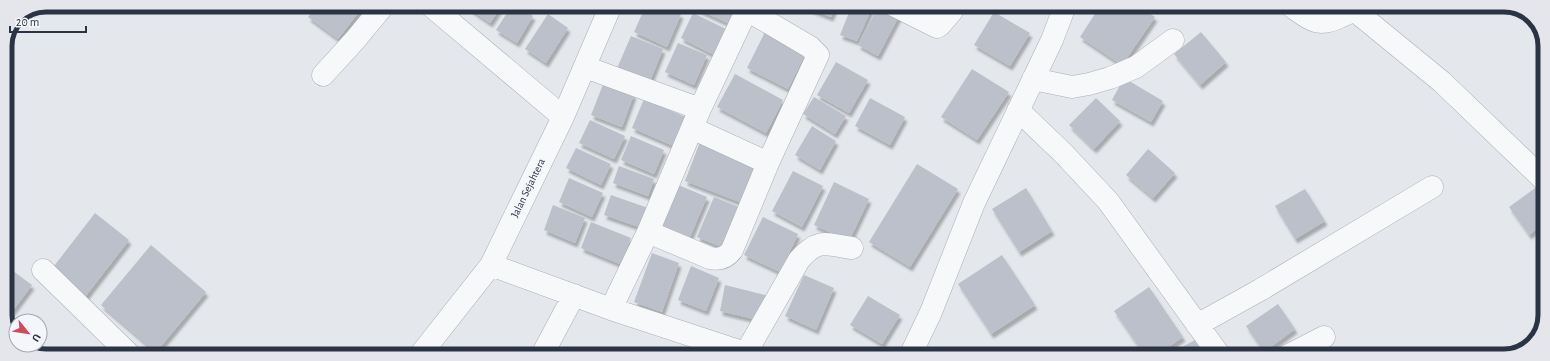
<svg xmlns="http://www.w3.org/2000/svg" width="1550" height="361" viewBox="0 0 1550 361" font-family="'Alegreya Sans',sans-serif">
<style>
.building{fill:#bbc0ca;filter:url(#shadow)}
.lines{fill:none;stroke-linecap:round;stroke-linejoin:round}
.minor-casing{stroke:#a9aeb7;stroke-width:23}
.minor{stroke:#f7f8fa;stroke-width:22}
.labels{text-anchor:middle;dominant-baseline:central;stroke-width:4;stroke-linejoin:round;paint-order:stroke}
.street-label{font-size:11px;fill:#2b3445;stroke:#f4f6f9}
.rim{fill:none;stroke:#2b3445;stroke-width:5}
</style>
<defs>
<filter id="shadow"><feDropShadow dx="2.5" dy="4.5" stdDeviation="1" flood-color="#0004"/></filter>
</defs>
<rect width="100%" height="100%" fill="#e4e7ec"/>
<path class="building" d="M317,5H364L338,39L308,17Z
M468,5H502L490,23L467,7Z
M512,5H516L533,16L517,43L496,30Z
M646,5H661L681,14L667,47L634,32Z
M694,5H744L734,26L693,7Z
M812,5H836L831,17L810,9Z
M852,5H873L857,41L840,35Z
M879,5H883L900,14L878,56L858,45Z
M1100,6H1138L1155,17L1122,65L1080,37Z
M1311,6H1333L1324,17Z
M994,12L1030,33L1010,66L974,45Z
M693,13L726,29L714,55L681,38Z
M548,14L568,28L546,63L525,49Z
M765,32L806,52L788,89L747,68Z
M1201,32L1226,62L1200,85L1174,54Z
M631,36L663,49L648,86L615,73Z
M678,43L707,55L694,85L665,72Z
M836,62L868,80L849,113L817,95Z
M972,69L1009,92L977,140L941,117Z
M735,74L783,100L766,133L717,107Z
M1124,78L1163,101L1151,122L1112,100Z
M604,82L634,94L622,127L591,115Z
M814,97L846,116L835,134L803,114Z
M870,98L905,117L890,145L855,126Z
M1096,98L1120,121L1094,149L1069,125Z
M644,99L688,118L676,147L632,128Z
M590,120L625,136L614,159L579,143Z
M812,126L836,141L820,170L795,155Z
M631,136L664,150L654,174L621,160Z
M700,142L760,165L745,204L685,181Z
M576,148L611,164L601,185L566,168Z
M1148,149L1175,173L1153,198L1126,175Z
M917,164L958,189L910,267L869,242Z
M619,166L654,179L648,196L613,183Z
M793,171L823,186L802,227L772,211Z
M569,178L603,193L592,217L559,202Z
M834,182L869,199L849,241L814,225Z
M676,184L707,197L690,237L659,224Z
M1538,186L1544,195V223L1529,235L1509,207Z
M1026,188L1052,231L1019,252L992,209Z
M1305,189L1325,221L1295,239L1275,206Z
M611,195L648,208L642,228L604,215Z
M714,197L744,209L727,249L697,237Z
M553,205L585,218L575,243L544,230Z
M95,213L129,240L85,297L51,270Z
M763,217L798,234L780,272L744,255Z
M591,222L631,238L620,264L581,248Z
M151,245L206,292L156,352L101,305Z
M652,253L679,263L662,312L634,302Z
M1002,255L1035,305L991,334L958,284Z
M5,265L32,285L8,317L5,316Z
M691,266L719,278L706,311L678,300Z
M804,275L834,288L816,330L785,316Z
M725,285L769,296L762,321L720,311Z
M1149,287L1183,337L1155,356H1145L1114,311Z
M868,296L900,315L882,344L850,325Z
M1278,304L1295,329L1264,352L1246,326Z
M1195,340L1203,356H1166Z"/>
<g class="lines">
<g class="minor-casing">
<path id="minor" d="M430,5L563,117
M893,5L937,27L940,25L952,11
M1291,6C1309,19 1317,28 1340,17C1347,14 1353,11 1359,6
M1354,10L1442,82L1544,180
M585,67L700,109
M323,75L355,40L384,5
M1033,79L1072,87L1089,84L1110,78L1136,67L1173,40
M1018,110L1064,154L1108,201L1220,356
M692,128L768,163
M648,232L710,258C719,260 726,258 732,250L768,163L818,55L810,47L747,10
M491,265L611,309L754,356
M43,270L130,355
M611,309L648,232L700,109L749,5
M1197,325L1260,290L1432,187
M420,355L491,265L563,117L611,5
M542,355L574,295
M744,356L799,260C818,238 825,244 852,248
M910,356L931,312L974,203L1052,40L1065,6
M1287,356L1324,337"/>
</g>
<use href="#minor" class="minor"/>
</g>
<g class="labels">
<g class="street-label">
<text transform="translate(528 188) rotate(-64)">Jalan Sejahtera</text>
</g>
</g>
<path d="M0 0H1550V361H0ZM46 12H1504A34 34 0 0 1 1538 46V315A34 34 0 0 1 1504 349H46A34 34 0 0 1 12 315V46A34 34 0 0 1 46 12Z" fill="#e4e6eb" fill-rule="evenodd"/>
<path class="rim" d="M46 12H1504A34 34 0 0 1 1538 46V315A34 34 0 0 1 1504 349H46A34 34 0 0 1 12 315V46A34 34 0 0 1 46 12Z"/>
<g transform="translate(28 333) rotate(120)"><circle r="19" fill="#f4f6f9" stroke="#a4a8b1"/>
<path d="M0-3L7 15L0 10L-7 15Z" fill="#d1495b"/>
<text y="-6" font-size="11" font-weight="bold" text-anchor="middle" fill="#2b3445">U</text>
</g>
<path d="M10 26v6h76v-6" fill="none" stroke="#2b3445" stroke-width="2"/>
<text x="16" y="26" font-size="12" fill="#2b3445" stroke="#f4f6f9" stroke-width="3" paint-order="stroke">20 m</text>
</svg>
